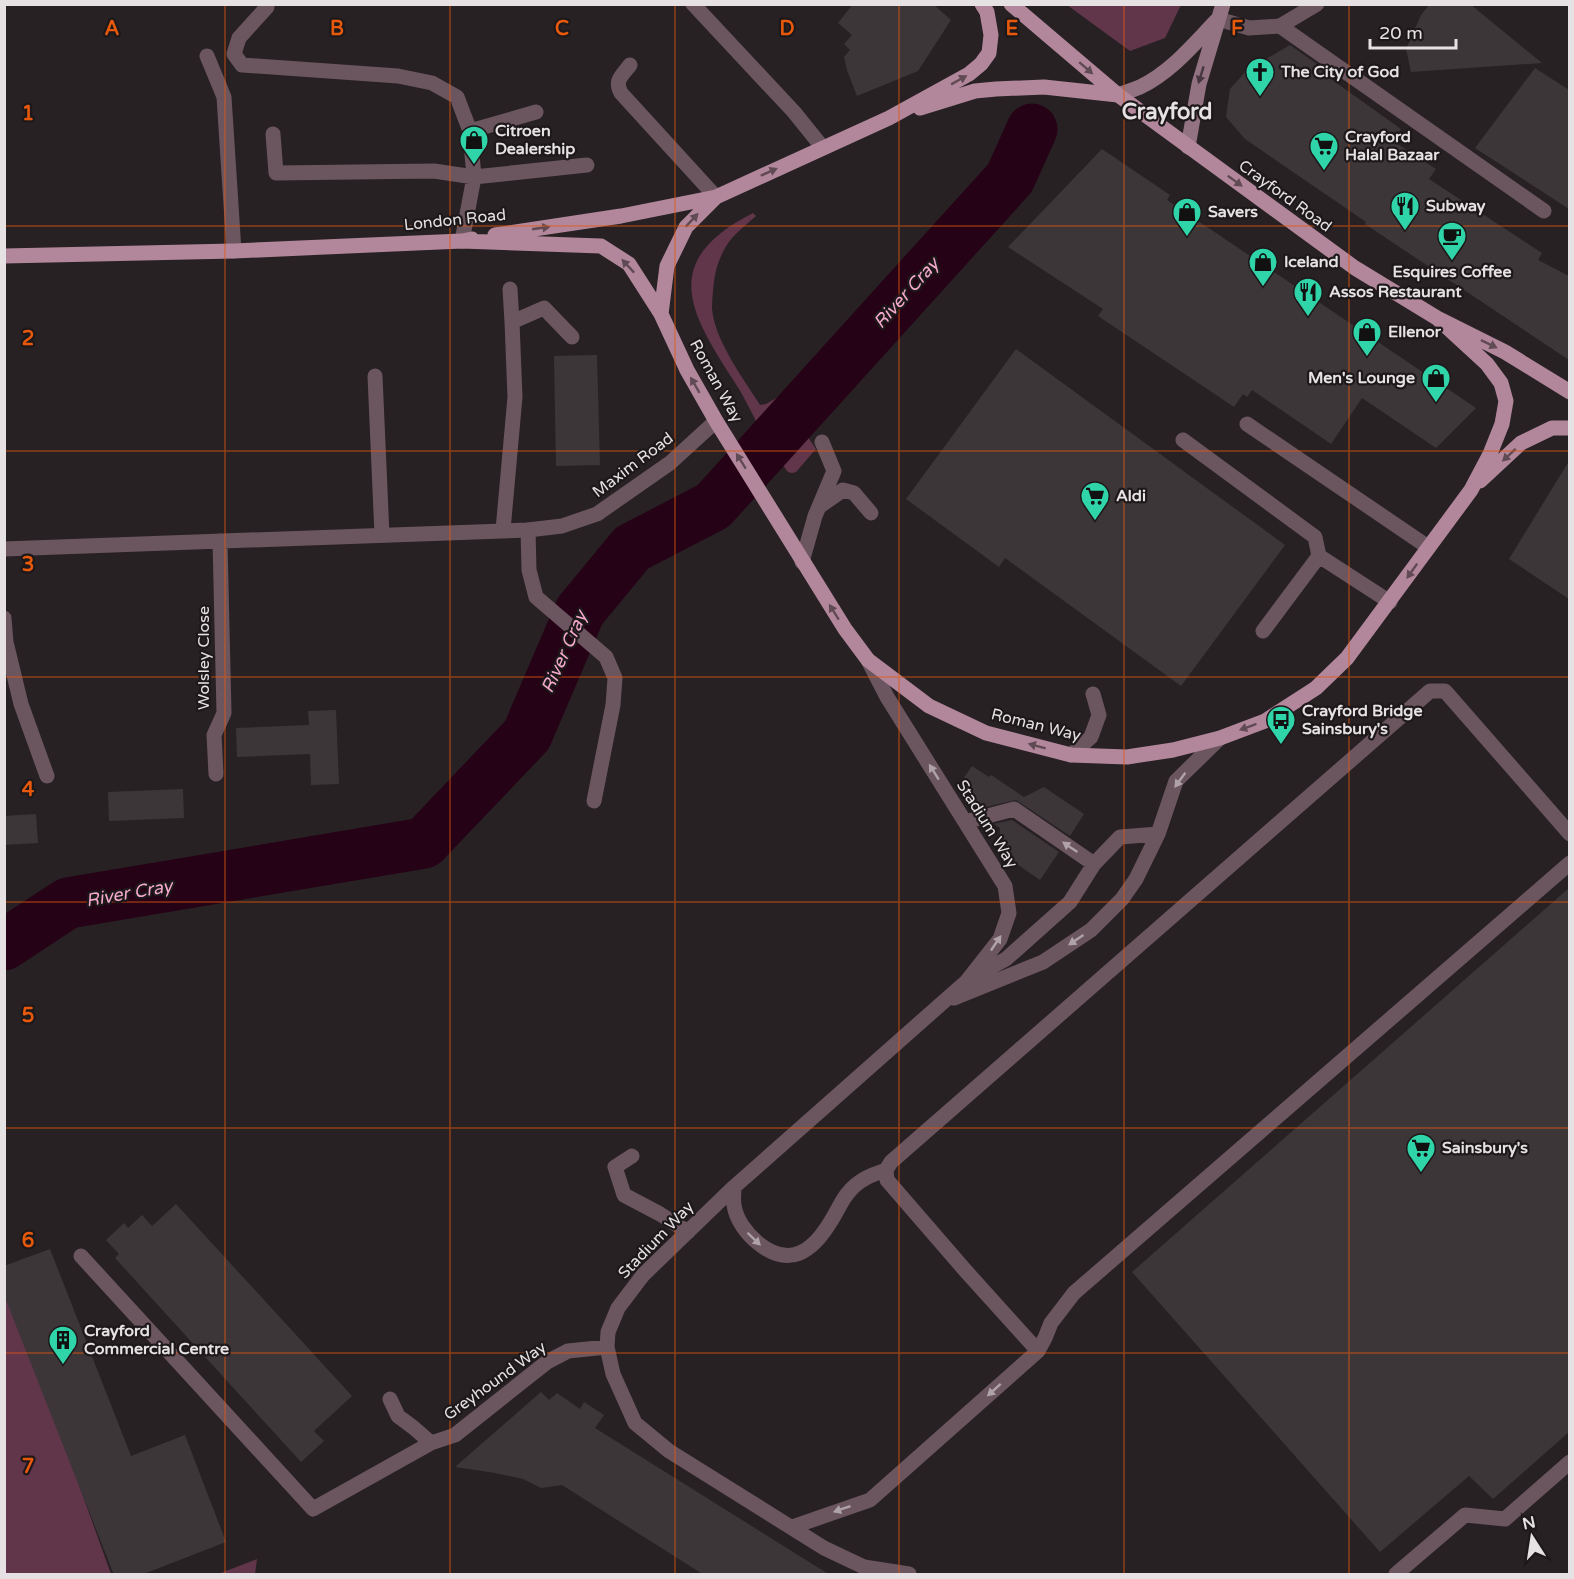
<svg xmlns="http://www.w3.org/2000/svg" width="1574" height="1579" viewBox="0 0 1574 1579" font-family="'Varela Round',sans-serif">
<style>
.green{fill:#61364b}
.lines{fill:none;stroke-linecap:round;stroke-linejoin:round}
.river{stroke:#260216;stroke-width:51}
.building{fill:#3d3639}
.service{stroke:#6b555f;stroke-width:15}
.minor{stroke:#6b555f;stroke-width:15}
.secondary{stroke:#937281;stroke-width:15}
.primary{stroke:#b3879b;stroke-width:15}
.oneway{fill:#604a54}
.oneway2{fill:#46383e}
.oneway3{fill:#afa2a8}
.grid{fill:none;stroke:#e8590c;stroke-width:1.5;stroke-opacity:0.55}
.labels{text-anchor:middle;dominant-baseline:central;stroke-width:4.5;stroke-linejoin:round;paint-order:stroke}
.poi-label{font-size:16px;font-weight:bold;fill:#e6e1e3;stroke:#1d181a;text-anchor:start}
.street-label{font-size:16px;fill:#e6e1e3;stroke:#1d181a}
.water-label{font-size:18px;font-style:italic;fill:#f5a9cc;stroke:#1d181a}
.district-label{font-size:22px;font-weight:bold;fill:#e6e1e3;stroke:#1d181a}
.grid-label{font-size:20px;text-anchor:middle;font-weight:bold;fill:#e8590c;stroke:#1d181a;stroke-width:4.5;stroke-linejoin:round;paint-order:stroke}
</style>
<rect width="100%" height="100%" fill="#272123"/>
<path class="green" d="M1067,5H1181L1165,38L1130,51Z
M753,213L756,216C748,223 739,230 732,238C722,250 716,266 714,281C713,290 712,300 712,309C715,341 743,378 760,405L766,404L780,396L816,449L796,472L792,473L788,472L785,468C776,454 765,440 758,425C752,413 746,401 739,389C692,316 655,263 753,213Z
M5,1279L111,1574H5Z
M257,1559L255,1574H218Z"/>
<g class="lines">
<path class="river" d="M4,945L68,903L424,843L527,735L580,611L632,548L713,506L1010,178L1032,129"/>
</g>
<path class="building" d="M853,4H933L951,20L918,71L857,96L847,70L844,57L850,50L844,44L852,35L838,23Z
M1430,4H1470L1542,63L1411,72L1406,49L1421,15Z
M1290,45L1324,69L1321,72L1401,129L1393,141L1436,169L1429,179L1542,253L1538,260L1569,276V360L1365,224L1366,222L1245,139L1226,117L1230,89L1247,70Z
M1535,68L1569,90V209L1475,148Z
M1102,149L1170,195L1167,200L1476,408L1436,448L1362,398L1331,444L1252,390L1247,397L1243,394L1234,407L1098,316L1103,309L1008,247Z
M1016,349L1285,545L1181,686L1005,558L999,567L906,499Z
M597,355L600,465L556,466L554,356Z
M1569,461V599L1509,559Z
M336,710L339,784L311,785L310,754L237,757L236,728L309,725L308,711Z
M972,766L989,777L991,775L1024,797L1044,787L1084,814L1070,836L1016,800L973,810L969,807L972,802L956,789Z
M183,789L184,818L109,821L108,792Z
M36,814L38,843L4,845V816Z
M1012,820L1059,852L1040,880L999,852L1000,828L994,824Z
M1569,888V1432L1493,1499L1469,1476L1380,1552L1132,1272Z
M176,1204L352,1396L314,1431L324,1441L301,1462L115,1258L119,1254L106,1240L124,1223L128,1228L142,1215L152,1226Z
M50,1249L131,1456L185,1435L226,1542L141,1575H114L4,1295V1266Z
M541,1392L549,1400L557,1393L580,1409L584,1402L604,1415L595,1428L830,1575H704L562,1485L541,1488L523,1479L495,1473L455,1467Z"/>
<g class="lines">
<path class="service" d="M693,4L794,112L823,148
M267,7L239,38L234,54L242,65L398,76L432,83L457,97L470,131L474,177L462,241
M1280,26L1544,211
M207,56L224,97L234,251
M630,65C622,76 614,80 621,93L716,197
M470,131L536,112
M273,134L276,173L434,171L474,177L587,165
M510,289L512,322
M1247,424L1428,547
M1183,440L1315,537L1319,556L1263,631
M820,506L843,490L854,493L871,513
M503,530L515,397L512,322L544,308L572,337
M528,530L529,570L536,597L606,657L615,678L613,705L594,801
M1319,556L1390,602
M802,562L815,516L834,471L822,442
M868,660L887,697L1005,886L1009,913L1000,939L967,981L734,1187L643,1275L618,1308L608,1332L607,1347L613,1374L635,1423L669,1451L824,1548L864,1567L909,1574
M1071,755L1091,737L1099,715L1093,694
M965,822L1014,809L1094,864L1070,902L1006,959L975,976
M1570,834L1445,691H1430L891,1162L886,1170L887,1180L964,1269L1038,1351L1045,1338L1051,1323L1074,1293L1570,863
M1094,864L1120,837L1158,834
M954,998L1043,962L1091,930L1122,899L1136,879L1158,834L1176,781L1220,738
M632,1156L615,1167L624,1195L660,1214L688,1232
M734,1187C734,1192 733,1199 734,1205C736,1220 747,1234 758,1243C790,1269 813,1251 831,1221C837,1212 841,1201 848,1193C858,1180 871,1175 886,1170
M81,1256L313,1509L431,1443L455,1435L547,1362L568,1351L607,1347
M390,1399L398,1416L414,1428L431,1443
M792,1527L870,1500L1038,1351
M1396,1574L1465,1515L1505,1519L1570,1462"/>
<path class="minor" d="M1218,19L1249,28L1280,26L1317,4
M375,376L382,535
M4,549L528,530L562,526L597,514L670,463L716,421
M4,618L6,642L21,704L47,776
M216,774L214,735L224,713L220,541"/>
<path class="secondary" d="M1118,95C1125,92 1133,90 1140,87C1171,72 1193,45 1216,21
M1188,147L1199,84L1223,4"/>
<path class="primary" d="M1011,4L1118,95L1355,268L1437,318L1505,352L1570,392
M920,108L975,91L996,89L1044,87L1118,95
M495,235L621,216L716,197L889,118L969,74L981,64L989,53L991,35L987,12L982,4
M462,241L601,246L629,264L661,314L687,370L716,421L845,629L868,660L929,706L986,733L1071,755L1127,757L1173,750L1220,738L1265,721L1316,688L1347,658L1471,490L1490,454L1502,424L1506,401L1501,383L1487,364L1437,318
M4,256L234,251L462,241L472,239
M661,314L667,266L686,227L716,197
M1480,481L1521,443L1552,428H1570"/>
</g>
<defs><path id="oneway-solid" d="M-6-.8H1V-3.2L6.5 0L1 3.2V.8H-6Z" transform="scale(1.5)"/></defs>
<g class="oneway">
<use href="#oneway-solid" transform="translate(1086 68) rotate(41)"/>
<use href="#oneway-solid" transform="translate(959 80) rotate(-29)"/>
<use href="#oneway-solid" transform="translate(769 172) rotate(-24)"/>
<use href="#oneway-solid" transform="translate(1235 181) rotate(36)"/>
<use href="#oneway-solid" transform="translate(692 220) rotate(-47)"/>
<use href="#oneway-solid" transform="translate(541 228) rotate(-8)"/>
<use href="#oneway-solid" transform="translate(628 266) rotate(-133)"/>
<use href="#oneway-solid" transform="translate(1489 344) rotate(26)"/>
<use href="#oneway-solid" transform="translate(695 385) rotate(-120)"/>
<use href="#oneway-solid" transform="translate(1509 455) rotate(137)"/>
<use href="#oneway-solid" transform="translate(741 461) rotate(-122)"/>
<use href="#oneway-solid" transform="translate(1412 571) rotate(125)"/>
<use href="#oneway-solid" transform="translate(834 612) rotate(-122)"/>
<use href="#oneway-solid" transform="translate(1248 727) rotate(160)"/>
<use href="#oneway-solid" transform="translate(1037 746) rotate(-165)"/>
</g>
<use class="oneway2" href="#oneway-solid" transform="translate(1201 75) rotate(107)"/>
<g class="oneway3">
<use href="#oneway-solid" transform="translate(934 772) rotate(-122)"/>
<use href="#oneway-solid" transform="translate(1180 780) rotate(126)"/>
<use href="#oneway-solid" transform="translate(1070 847) rotate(-146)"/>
<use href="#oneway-solid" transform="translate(1076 940) rotate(146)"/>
<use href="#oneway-solid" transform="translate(996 943) rotate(-56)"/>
<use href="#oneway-solid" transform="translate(754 1239) rotate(44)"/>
<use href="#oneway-solid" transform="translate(994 1390) rotate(138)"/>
<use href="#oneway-solid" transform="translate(842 1509) rotate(161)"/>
</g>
<path class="grid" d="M225,4V1574M450,4V1574M675,4V1574M899,4V1574M1124,4V1574M1349,4V1574M4,226H1570M4,451H1570M4,677H1570M4,902H1570M4,1128H1570M4,1353H1570"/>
<defs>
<g id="church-pin" transform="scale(1.5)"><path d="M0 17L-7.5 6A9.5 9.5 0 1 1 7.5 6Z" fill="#30d4a9" stroke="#1d181a"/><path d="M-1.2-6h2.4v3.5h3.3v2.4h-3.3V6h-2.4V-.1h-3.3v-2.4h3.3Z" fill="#111"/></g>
<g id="shop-pin" transform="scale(1.5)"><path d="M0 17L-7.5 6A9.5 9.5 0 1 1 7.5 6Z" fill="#30d4a9" stroke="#1d181a"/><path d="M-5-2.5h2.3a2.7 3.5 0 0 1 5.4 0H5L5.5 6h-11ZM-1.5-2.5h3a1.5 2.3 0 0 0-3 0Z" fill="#111"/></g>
<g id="supermarket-pin" transform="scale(1.5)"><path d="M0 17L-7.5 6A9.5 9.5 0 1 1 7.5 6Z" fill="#30d4a9" stroke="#1d181a"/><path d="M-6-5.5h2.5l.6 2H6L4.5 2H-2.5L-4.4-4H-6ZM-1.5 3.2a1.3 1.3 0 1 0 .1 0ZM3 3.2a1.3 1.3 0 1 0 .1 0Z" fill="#111"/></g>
<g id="restaurant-pin" transform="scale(1.5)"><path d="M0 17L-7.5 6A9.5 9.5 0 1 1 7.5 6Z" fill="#30d4a9" stroke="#1d181a"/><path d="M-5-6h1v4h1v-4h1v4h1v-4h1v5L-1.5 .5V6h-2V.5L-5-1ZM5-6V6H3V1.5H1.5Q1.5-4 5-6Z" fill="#111"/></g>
<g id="cafe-pin" transform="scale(1.5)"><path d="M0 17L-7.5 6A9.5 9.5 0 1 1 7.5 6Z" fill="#30d4a9" stroke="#1d181a"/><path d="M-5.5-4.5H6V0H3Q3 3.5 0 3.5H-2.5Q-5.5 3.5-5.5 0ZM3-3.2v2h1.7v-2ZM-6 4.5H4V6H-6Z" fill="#111"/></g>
<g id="bus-pin" transform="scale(1.5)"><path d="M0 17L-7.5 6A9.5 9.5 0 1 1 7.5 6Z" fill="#30d4a9" stroke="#1d181a"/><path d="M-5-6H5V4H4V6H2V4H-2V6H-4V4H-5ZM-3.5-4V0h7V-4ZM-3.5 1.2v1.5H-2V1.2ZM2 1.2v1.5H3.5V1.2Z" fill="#111"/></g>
<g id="building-pin" transform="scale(1.5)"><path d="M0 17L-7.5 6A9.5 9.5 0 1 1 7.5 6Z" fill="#30d4a9" stroke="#1d181a"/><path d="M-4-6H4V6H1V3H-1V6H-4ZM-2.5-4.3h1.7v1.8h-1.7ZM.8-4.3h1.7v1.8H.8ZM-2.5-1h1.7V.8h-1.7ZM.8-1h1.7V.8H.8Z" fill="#111"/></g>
</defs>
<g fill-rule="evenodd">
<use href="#church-pin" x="1260" y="72"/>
<use href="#shop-pin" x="474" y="140"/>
<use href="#supermarket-pin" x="1324" y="146"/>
<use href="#restaurant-pin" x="1405" y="206"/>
<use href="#shop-pin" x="1187" y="212"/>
<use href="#cafe-pin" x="1452" y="236"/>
<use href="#shop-pin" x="1263" y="262"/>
<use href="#restaurant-pin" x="1308" y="292"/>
<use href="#shop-pin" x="1367" y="332"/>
<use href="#shop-pin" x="1436" y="378"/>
<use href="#supermarket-pin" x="1095" y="496"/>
<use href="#bus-pin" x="1281" y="720"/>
<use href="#supermarket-pin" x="1421" y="1148"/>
<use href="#building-pin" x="63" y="1340"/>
</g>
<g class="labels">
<g class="poi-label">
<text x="1281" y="72">The City of God</text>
<text x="495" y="131">Citroen<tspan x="495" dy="18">Dealership</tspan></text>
<text x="1345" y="137">Crayford<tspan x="1345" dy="18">Halal Bazaar</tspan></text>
<text x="1426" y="206">Subway</text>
<text x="1208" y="212">Savers</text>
<text x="1284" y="262">Iceland</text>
<text x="1452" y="272" text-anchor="middle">Esquires Coffee</text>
<text x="1329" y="292">Assos Restaurant</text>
<text x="1388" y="332">Ellenor</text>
<text x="1415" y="378" text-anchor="end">Men's Lounge</text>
<text x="1116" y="496">Aldi</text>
<text x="1302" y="711">Crayford Bridge<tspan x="1302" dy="18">Sainsbury's</tspan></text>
<text x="1442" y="1148">Sainsbury's</text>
<text x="84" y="1331">Crayford<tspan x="84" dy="18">Commercial Centre</tspan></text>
</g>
<g class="street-label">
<text transform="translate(1285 196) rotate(36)">Crayford Road</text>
<text transform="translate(455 220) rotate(-6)">London Road</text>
<text transform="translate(716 381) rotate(61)">Roman Way</text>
<text transform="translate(633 465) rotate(-37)">Maxim Road</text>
<text transform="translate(204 658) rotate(-90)">Wolsley Close</text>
<text transform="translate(1036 725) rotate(14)">Roman Way</text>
<text transform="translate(987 824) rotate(58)">Stadium Way</text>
<text transform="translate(656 1240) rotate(-46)">Stadium Way</text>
<text transform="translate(495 1381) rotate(-36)">Greyhound Way</text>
</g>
<g class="water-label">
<text transform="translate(906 293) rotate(-48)">River Cray</text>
<text transform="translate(564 652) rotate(-66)">River Cray</text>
<text transform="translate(129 893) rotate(-10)">River Cray</text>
</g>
<g class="district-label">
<text x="1167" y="112">Crayford</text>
</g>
</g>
<g class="grid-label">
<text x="112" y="35">A</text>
<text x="337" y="35">B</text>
<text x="562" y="35">C</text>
<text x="787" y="35">D</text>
<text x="1012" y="35">E</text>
<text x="1237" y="35">F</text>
<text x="28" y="120">1</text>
<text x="28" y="345">2</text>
<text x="28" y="571">3</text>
<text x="28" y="796">4</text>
<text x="28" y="1022">5</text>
<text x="28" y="1247">6</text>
<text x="28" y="1473">7</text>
</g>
<rect width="1574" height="1579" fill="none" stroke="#e6e1e3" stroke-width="12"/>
<g transform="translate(1532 1537) rotate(348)" stroke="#1d181a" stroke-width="4.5" paint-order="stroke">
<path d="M0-4.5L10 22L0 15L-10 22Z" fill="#e6e1e3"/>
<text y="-9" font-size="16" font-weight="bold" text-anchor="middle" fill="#e6e1e3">N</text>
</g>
<path d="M1370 39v9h86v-9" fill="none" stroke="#e6e1e3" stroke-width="3"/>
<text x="1379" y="39" font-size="18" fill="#e6e1e3" stroke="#1d181a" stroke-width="4.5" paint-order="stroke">20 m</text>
</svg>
